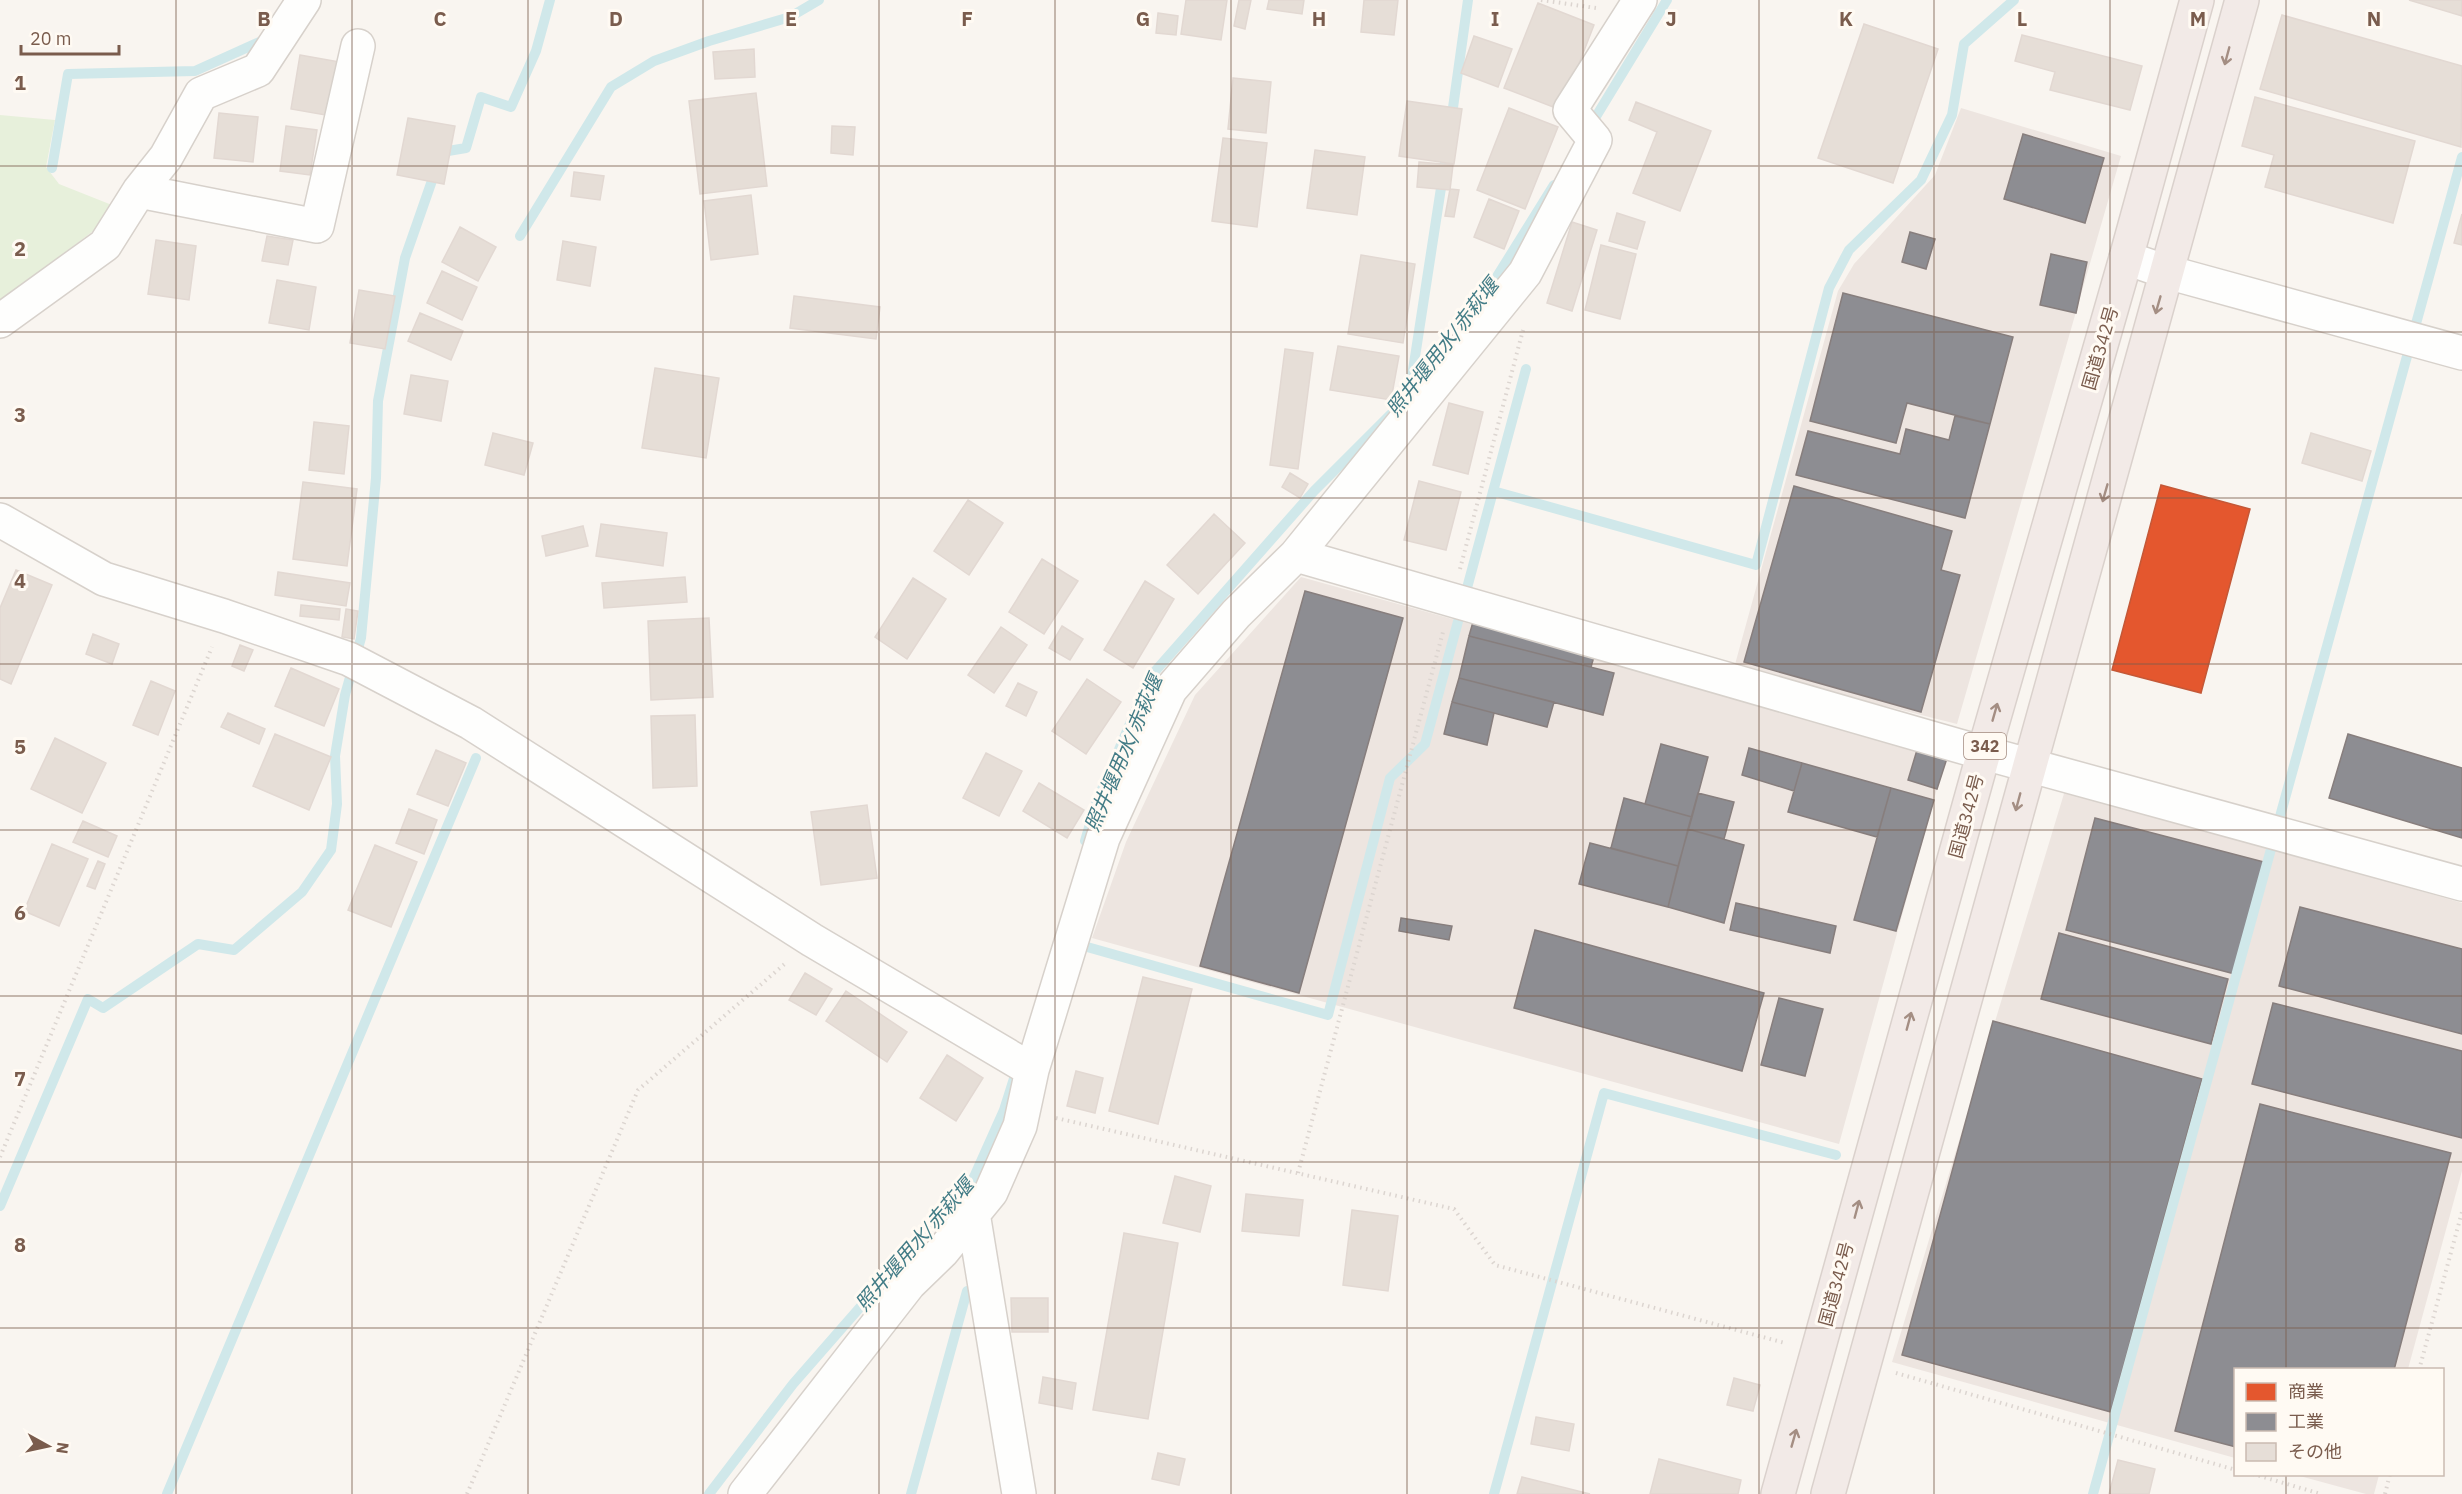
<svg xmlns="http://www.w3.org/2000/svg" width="2462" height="1494" viewBox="0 0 2462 1494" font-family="'IBM Plex Sans','Noto Sans JP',sans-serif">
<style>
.industrial{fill:#ede5e0}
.green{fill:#e7f0db}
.shops{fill:#e4572e;stroke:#c45837;stroke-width:1.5}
.industry{fill:#8d8d92;stroke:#877e7d;stroke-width:1.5}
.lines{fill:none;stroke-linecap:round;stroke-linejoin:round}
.stream{stroke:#d0e8ea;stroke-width:10}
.building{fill:#e6ded7;stroke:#e2d8d2;stroke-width:1.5}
.street-casing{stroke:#d7d1cb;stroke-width:36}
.highway-casing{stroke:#dad1cc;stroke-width:36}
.path{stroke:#dcd5d0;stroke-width:4;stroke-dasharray:1.5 4.5;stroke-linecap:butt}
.street{stroke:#fefefd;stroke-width:33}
.highway{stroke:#f2eae7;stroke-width:33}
.oneway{stroke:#a48e83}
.grid{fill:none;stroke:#7a5c4d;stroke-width:1.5;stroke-opacity:0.55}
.labels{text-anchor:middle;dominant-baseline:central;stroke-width:6;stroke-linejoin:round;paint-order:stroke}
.shield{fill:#fffaf3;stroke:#a28b7f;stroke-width:1.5}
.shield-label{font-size:16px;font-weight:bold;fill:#7a5c4d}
.street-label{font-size:18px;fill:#7a5c4d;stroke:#fffaf3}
.water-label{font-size:20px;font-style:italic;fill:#437c86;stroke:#fffaf3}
.grid-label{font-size:20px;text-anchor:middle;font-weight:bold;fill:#7a5c4d;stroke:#fffaf3;stroke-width:6;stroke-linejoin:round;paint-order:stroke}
</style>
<rect width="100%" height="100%" fill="#f9f5f0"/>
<path class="industrial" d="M1961,108L2121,156L1957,724L1734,668L1838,291L1854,264L1935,175Z
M1301,577L1946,756L1839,1144L1092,938L1126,842L1195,695Z
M2066,787L2462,903V1171L2408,1369L2236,1370L2235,1458L1892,1362Z
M2296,1475L2379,1474V1475L2374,1494H2366Z"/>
<path class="green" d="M0,115L55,120L46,167L59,184L122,209L0,302Z"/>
<path class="shops" d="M2161,485L2250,509L2201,693L2112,670Z"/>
<path class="industry" d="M2023,134L2104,158L2085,223L2004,199Z
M1910,232L1935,239L1926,269L1902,262Z
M2051,254L2087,262L2076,313L2040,305Z
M1843,293L2013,337L1990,424L1907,403L1896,443L1810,421Z
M1955,416L1990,424L1965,518L1796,475L1808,431L1900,454L1906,429L1949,440Z
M1794,486L1952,531L1941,570L1960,575L1921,712L1744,662Z
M1305,591L1403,618L1299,993L1200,966Z
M1473,622L1595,653L1591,667L1469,636Z
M1469,636L1614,673L1603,715L1459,678Z
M1459,678L1554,702L1547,727L1452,702Z
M1452,702L1494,713L1487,745L1444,734Z
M2348,734L2462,768V838L2329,798Z
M1920,740L1950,749L1937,789L1908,780Z
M1661,744L1708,757L1692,817L1645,804Z
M1749,748L1802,763L1794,791L1742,775Z
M1802,763L1891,788L1877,837L1788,812Z
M1891,788L1934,800L1896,931L1854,920Z
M1698,793L1734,802L1724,839L1688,829Z
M1624,798L1692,817L1678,866L1611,848Z
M2095,818L2264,862L2235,974L2066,930Z
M1688,829L1744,845L1724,923L1668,907Z
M1590,843L1678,866L1668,907L1579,884Z
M1736,903L1836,926L1830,953L1730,930Z
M2300,907L2462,949V1034L2279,986Z
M1401,918L1452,926L1449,940L1399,931Z
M1535,930L1764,993L1742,1071L1514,1008Z
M2059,933L2228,979L2211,1044L2041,999Z
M1779,998L1823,1009L1805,1076L1761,1065Z
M2273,1003L2462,1051V1138L2252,1084Z
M1993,1021L2202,1079L2111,1412L1902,1355Z
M2260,1104L2451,1153L2394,1370H2236V1447L2175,1431Z"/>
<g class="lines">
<path class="stream" d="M1451,122L1468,0
M1589,128L1667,0
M52,168L68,74L195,71L266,39
M520,236L611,87L654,61L709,41L790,17L819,0
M1463,325L1493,283L1554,185
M1409,396L1447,149
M1493,491L1756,565L1829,288L1849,250L1921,180L1952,115L1964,44L2014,0
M1085,841L1097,801L1150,677L1314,491L1391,414
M1073,943L1328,1015L1390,778L1425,744L1526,369
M0,1206L88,999L103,1008L198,944L234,950L302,892L331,850L337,804L335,756L345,695L361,638L376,478L378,401L405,258L442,152L466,148L481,97L511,107L536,51L550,0
M167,1494L476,758
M709,1494L793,1384L974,1177L1004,1110L1017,1069
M911,1494L967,1291
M1494,1494L1604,1093L1836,1155
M2093,1494L2462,157"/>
</g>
<path class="building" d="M1186,0H1227L1221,40L1181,34Z
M1239,0H1251L1245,29L1234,26Z
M1269,0H1304L1302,14L1267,9Z
M1364,0H1398L1394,35L1361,32Z
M2409,0H2462V16Z
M1538,3L1594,25L1561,110L1504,88Z
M1158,13L1178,16L1176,35L1156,33Z
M2282,15L2462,66L2461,147L2260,89Z
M1864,24L1938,49L1893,183L1818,158Z
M2022,35L2142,66L2130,110L2050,90L2055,72L2015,61Z
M1474,36L1512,49L1498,87L1461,73Z
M754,49L755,77L715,79L713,52Z
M300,55L340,62L331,116L291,109Z
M1233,78L1271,82L1266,133L1228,129Z
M756,93L767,186L700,194L689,101Z
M2255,97L2415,141L2393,223L2265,187L2274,155L2242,146Z
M1407,101L1462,109L1454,164L1399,156Z
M1636,102L1711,131L1680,211L1633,193L1657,132L1629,120Z
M1509,108L1558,127L1525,209L1477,190Z
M219,113L258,117L253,162L214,158Z
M408,118L455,126L444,184L397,175Z
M286,126L317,130L310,175L280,171Z
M832,126L855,127L853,155L831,153Z
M1223,138L1267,143L1257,227L1212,221Z
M1315,150L1365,157L1357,215L1307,208Z
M1419,162L1453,165L1450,190L1417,187Z
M574,172L604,176L600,200L571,196Z
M1450,189L1459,190L1454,217L1445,216Z
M751,195L758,254L711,260L704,201Z
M1489,199L1519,211L1504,249L1474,237Z
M1617,213L1645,222L1637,249L1609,241Z
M2462,214V245L2454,243Z
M1572,222L1597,230L1572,311L1547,303Z
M460,227L496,247L478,281L442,262Z
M267,236L293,240L288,265L262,261Z
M156,240L196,246L189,300L148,294Z
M563,241L596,247L590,286L557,280Z
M1601,245L1636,254L1620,319L1585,310Z
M1361,255L1415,264L1403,343L1348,334Z
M442,271L477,287L462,320L427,303Z
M277,280L316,287L309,330L269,323Z
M359,290L395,296L385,349L350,343Z
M794,296L880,307L876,339L790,328Z
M420,313L463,331L451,360L408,341Z
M1338,346L1399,356L1391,400L1330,390Z
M1285,349L1313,353L1298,469L1270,465Z
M655,368L719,378L706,458L642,448Z
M411,375L448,381L441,421L404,414Z
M1449,403L1483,412L1468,474L1433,465Z
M314,422L349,426L344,474L309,470Z
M493,433L533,443L524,475L485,465Z
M2311,433L2371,451L2362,481L2302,463Z
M1290,473L1308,484L1300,498L1282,487Z
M1419,481L1461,492L1446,550L1404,540Z
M303,482L357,489L347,566L293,559Z
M968,500L1003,523L969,575L934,551Z
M1214,514L1245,543L1198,594L1167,565Z
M601,524L667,533L663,566L596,556Z
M583,526L588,546L546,556L542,536Z
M1042,559L1078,581L1044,634L1009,612Z
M16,570L52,585L11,684L0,679V608Z
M278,572L350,583L346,606L275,595Z
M685,577L687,602L604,608L602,583Z
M913,578L946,599L907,659L875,637Z
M1145,581L1174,599L1133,668L1104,650Z
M301,605L340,609L339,620L300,616Z
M346,609L358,611L354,639L342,637Z
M709,618L713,697L651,700L648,621Z
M1062,626L1083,639L1070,660L1049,648Z
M1001,627L1027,645L994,693L968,675Z
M93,634L119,644L112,664L86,654Z
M240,645L253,650L244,671L232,666Z
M291,668L339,689L324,726L275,706Z
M1087,679L1121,702L1086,754L1052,731Z
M151,681L175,691L158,735L133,725Z
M1018,683L1037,692L1026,716L1006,706Z
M228,713L265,729L259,744L221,727Z
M695,715L697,786L653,788L651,716Z
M275,734L331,757L309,810L253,786Z
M55,738L106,763L82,813L31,789Z
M436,750L466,763L448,806L417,794Z
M986,753L1022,771L999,816L963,798Z
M1039,783L1084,810L1067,838L1023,811Z
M867,805L877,878L821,885L811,812Z
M409,809L437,820L424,854L396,843Z
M83,821L117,836L108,857L73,842Z
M52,844L88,859L59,926L24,911Z
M375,845L417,862L391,927L348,910Z
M98,861L105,864L95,889L87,886Z
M805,973L832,989L816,1015L789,1000Z
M1143,977L1192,989L1158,1124L1109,1111Z
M846,991L907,1032L887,1062L826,1021Z
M947,1055L983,1078L956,1121L920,1098Z
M1076,1071L1103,1078L1095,1113L1067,1106Z
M1175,1176L1211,1186L1200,1232L1163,1223Z
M1246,1194L1303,1200L1299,1236L1242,1231Z
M1352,1210L1398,1216L1388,1291L1343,1285Z
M1124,1233L1178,1243L1148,1419L1093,1410Z
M1011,1298H1048V1332H1012Z
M1043,1377L1076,1383L1072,1409L1039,1403Z
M1734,1378L1760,1385L1753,1411L1727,1405Z
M1536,1417L1574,1424L1569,1451L1531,1444Z
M1158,1453L1185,1459L1179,1485L1152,1479Z
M1659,1459L1741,1480L1738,1494H1650Z
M2118,1460L2155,1469L2149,1494H2109Z
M1522,1477L1590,1494H1517Z"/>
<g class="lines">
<g class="street-casing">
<path id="street" d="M139,191L317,226L358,46
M2126,258L2167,272L2462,353
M0,321L105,245L139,191L166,157L201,94L258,70L304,0
M0,520L104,579L224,616L349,659L471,723L812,940L1032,1070
M1296,555L1959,746L2462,884
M973,1213L1019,1494
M745,1494L909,1284L942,1252L991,1192L1020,1126L1032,1070L1103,838L1170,690L1236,614L1296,555L1525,273L1595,140L1570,110L1640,0"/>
</g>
<g class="highway-casing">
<path id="highway" d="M1778,1494L1984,752L2126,258L2197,0
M1828,1494L2242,0"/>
</g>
<path class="path" d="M1541,0L1596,8
M1460,569L1523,330
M1056,1118L1454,1209L1495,1265L1785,1343
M0,1157L212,647
M1298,1173L1443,632
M2419,1370L2462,1212
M1896,1373L2236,1470
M2253,1474L2321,1494
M467,1494L638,1090L787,962
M2385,1494L2390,1474"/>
<use href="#street" class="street"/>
<use href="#highway" class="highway"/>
</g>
<defs><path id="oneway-shaft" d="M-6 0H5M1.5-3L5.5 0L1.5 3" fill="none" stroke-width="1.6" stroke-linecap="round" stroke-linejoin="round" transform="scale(1.5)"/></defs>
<g class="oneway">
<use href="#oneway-shaft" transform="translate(2227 56) rotate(105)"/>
<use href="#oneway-shaft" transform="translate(2158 305) rotate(106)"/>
<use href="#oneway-shaft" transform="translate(2105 493) rotate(106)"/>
<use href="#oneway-shaft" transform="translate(1995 712) rotate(-74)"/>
<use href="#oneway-shaft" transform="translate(2018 802) rotate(105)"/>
<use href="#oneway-shaft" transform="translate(1909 1021) rotate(-75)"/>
<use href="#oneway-shaft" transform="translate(1857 1209) rotate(-75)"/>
<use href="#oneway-shaft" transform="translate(1794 1438) rotate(-74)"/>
</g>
<path class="grid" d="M176,0V1494M352,0V1494M528,0V1494M703,0V1494M879,0V1494M1055,0V1494M1231,0V1494M1407,0V1494M1583,0V1494M1759,0V1494M1934,0V1494M2110,0V1494M2286,0V1370M0,166H2462M0,332H2462M0,498H2462M0,664H2462M0,830H2462M0,996H2462M0,1162H2462M0,1328H2462M2286,1474V1494"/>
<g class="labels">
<rect class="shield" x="1964" y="733" width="42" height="26" rx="4.5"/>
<g class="shield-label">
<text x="1985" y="746">342</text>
</g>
<g class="street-label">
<text transform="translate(2100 348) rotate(-74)">国道342号</text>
<text transform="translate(1966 816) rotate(-75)">国道342号</text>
<text transform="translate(1836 1284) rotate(-75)">国道342号</text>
</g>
<g class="water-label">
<text transform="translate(1442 347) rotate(-52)">照井堰用水/赤萩堰</text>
<text transform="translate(1123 753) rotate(-67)">照井堰用水/赤萩堰</text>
<text transform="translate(914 1244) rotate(-49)">照井堰用水/赤萩堰</text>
</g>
</g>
<g class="grid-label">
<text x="264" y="26">B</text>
<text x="440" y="26">C</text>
<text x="616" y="26">D</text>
<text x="791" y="26">E</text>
<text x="967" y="26">F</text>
<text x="1143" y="26">G</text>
<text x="1319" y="26">H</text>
<text x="1495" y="26">I</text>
<text x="1671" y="26">J</text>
<text x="1846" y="26">K</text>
<text x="2022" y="26">L</text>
<text x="2198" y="26">M</text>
<text x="2374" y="26">N</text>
<text x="20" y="90">1</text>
<text x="20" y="256">2</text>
<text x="20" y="422">3</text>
<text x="20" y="588">4</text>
<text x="20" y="754">5</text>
<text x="20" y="920">6</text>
<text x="20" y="1086">7</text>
<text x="20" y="1252">8</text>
</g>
<rect x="2234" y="1368" width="210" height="108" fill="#fffaf3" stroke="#cabbb1" stroke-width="1.5"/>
<rect x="2246" y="1383" width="30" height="18" fill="#e4572e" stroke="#cabbb1" stroke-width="1.5"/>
<text x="2288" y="1398" font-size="18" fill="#7a5c4d">商業</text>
<rect x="2246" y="1413" width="30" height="18" fill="#8d8d92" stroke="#cabbb1" stroke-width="1.5"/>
<text x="2288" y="1428" font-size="18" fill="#7a5c4d">工業</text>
<rect x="2246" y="1443" width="30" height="18" fill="#e6ded7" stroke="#cabbb1" stroke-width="1.5"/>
<text x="2288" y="1458" font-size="18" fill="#7a5c4d">その他</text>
<g transform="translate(48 1446) rotate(98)" stroke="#fffaf3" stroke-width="4.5" paint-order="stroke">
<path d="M0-4.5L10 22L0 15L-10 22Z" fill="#7a5c4d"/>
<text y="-9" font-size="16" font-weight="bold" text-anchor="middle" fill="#7a5c4d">N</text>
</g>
<path d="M21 45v9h98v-9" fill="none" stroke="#7a5c4d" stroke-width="3"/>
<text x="30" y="45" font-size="18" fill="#7a5c4d" stroke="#fffaf3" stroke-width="4.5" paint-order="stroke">20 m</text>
</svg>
